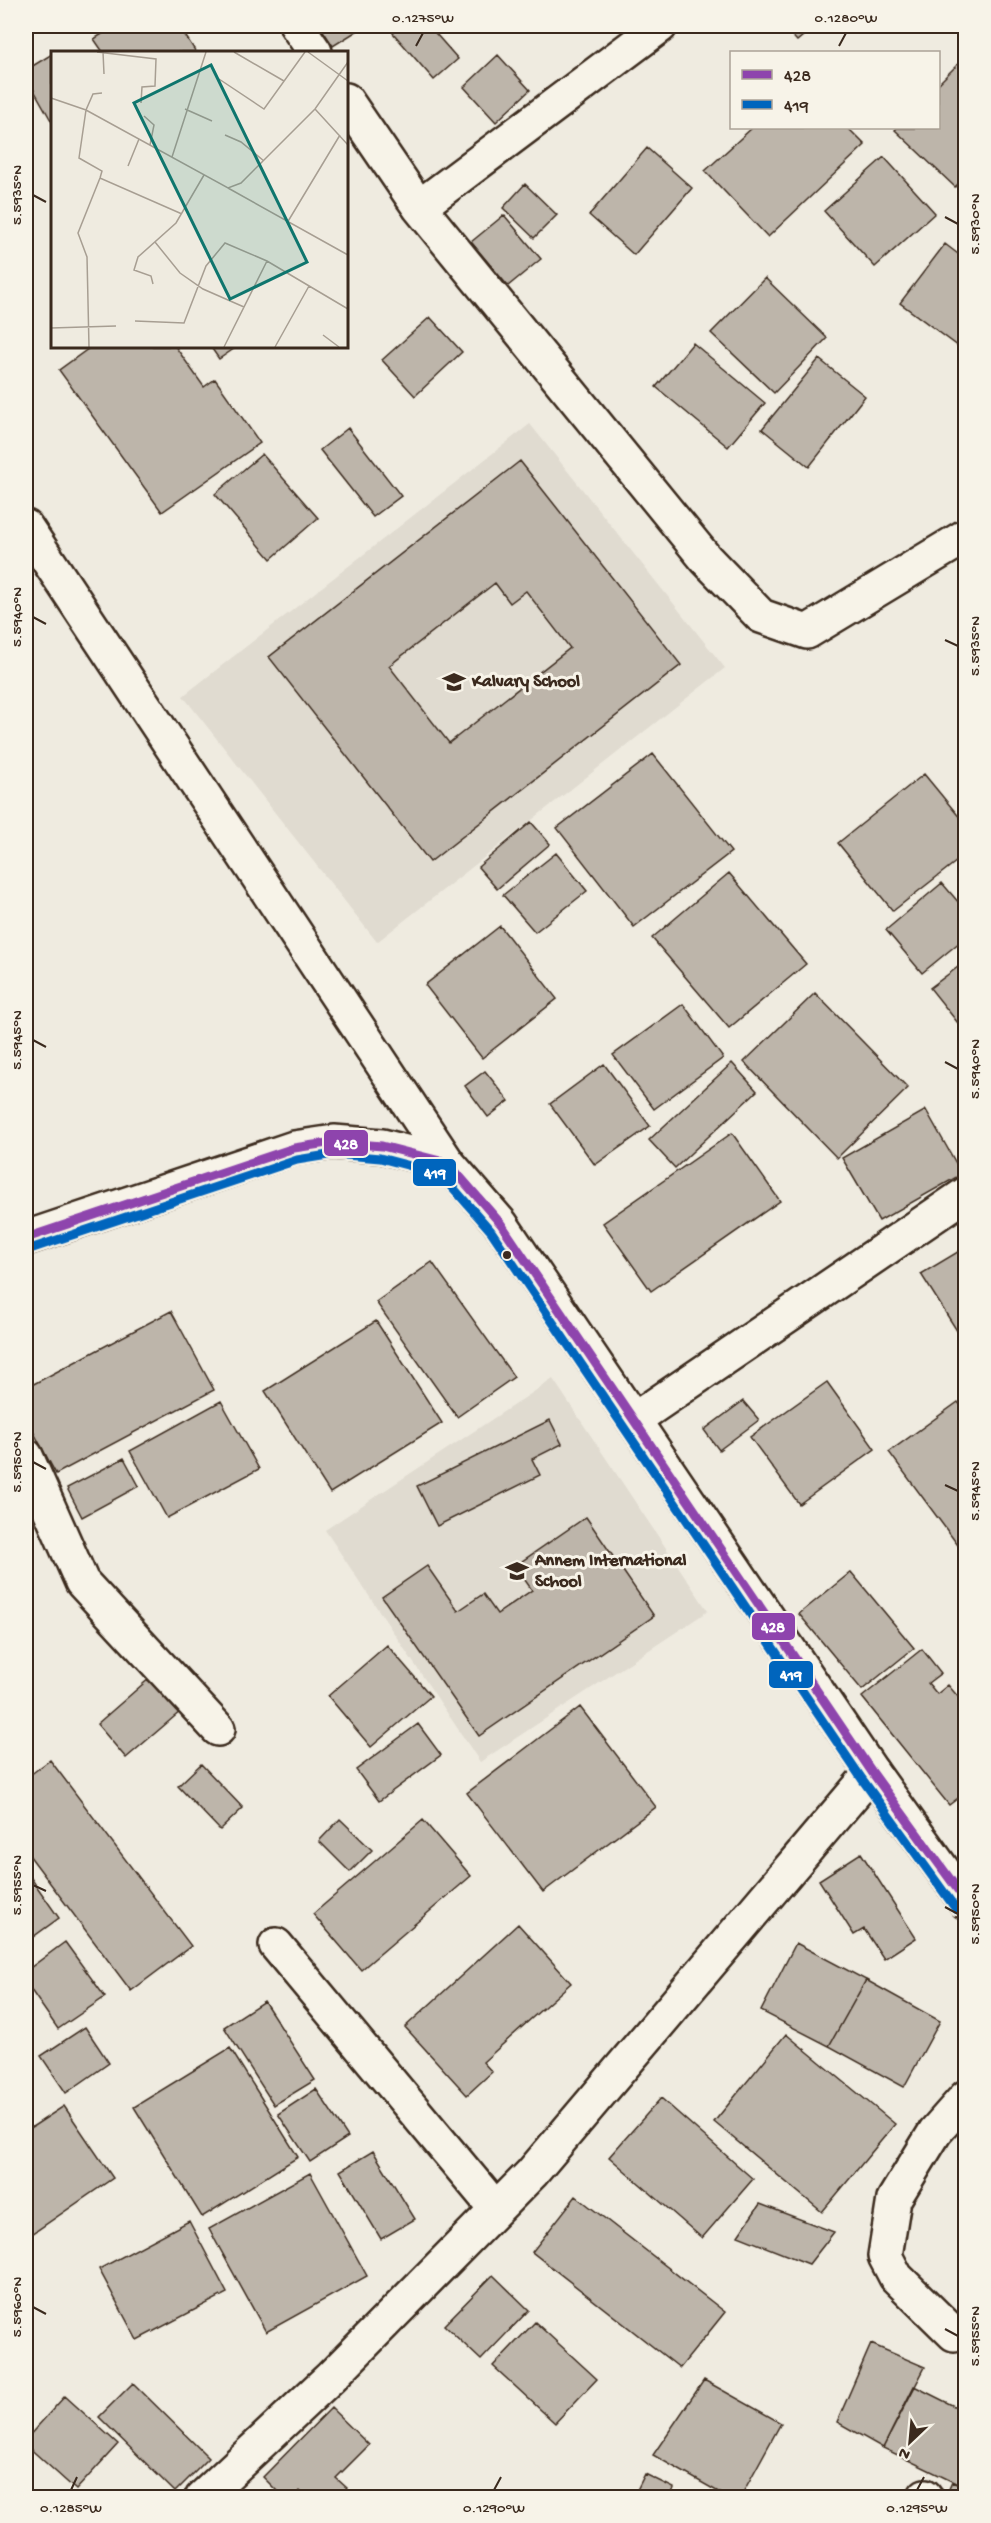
<svg xmlns="http://www.w3.org/2000/svg" width="991" height="2523" viewBox="0 0 991 2523" font-family="'Gochi Hand',sans-serif">
<style>
.built{fill:#e0dbd0}
.building{fill:#bdb5aa;stroke:#3b2a1e;stroke-width:1.5;fill-rule:evenodd}
.lines{fill:none;stroke-linecap:round;stroke-linejoin:round}
.street-casing{stroke:#3b2a1e;stroke-width:38}
.secondary-casing{stroke:#3b2a1e;stroke-width:38}
.street{stroke:#f7f3e8;stroke-width:33}
.secondary{stroke:#f7f3e8;stroke-width:33}
.bus-1-casing{stroke:#f7f3e8;stroke-width:14}
.bus-2-casing{stroke:#f7f3e8;stroke-width:14}
.bus-1{stroke:#8e44ad;stroke-width:9}
.bus-2{stroke:#0065bd;stroke-width:9}
.ticks{fill:none;stroke:#3b2a1e;stroke-width:2}
.bus-dot{fill:#3b2a1e;stroke:#f7f3e8;stroke-width:2}
.labels{text-anchor:middle;dominant-baseline:central;stroke-width:6;stroke-linejoin:round;paint-order:stroke}
.poi-label{font-size:18px;font-weight:bold;fill:#3b2a1e;stroke:#f7f3e8;text-anchor:start}
.inset-road{fill:none;stroke:#a79e92;stroke-width:1.5}
.view{fill:#0f766e;fill-opacity:0.15;stroke:#0f766e;stroke-width:3}
.inset-edge{fill:none;stroke:#3b2a1e;stroke-width:3}
.line-badge{stroke:#f7f3e8;stroke-width:2}
.badge-label{font-size:16px;text-anchor:middle;font-weight:bold;fill:#fff}
.neatline{fill:none;stroke:#3b2a1e;stroke-width:2}
.ticks-label{font-size:15px;text-anchor:middle;fill:#3b2a1e}
</style>
<rect width="100%" height="100%" fill="#efebe0"/>
<filter id="ink" filterUnits="userSpaceOnUse"><feTurbulence type="fractalNoise" baseFrequency=".0167" numOctaves="2"/><feDisplacementMap in="SourceGraphic" scale="12" xChannelSelector="R" yChannelSelector="G"/><feConvolveMatrix kernelMatrix="1 2 1 2 8 2 1 2 1" color-interpolation-filters="sRGB"/></filter>
<g filter="url(#ink)">
<path class="built" d="M530,424L725,668L377,942L183,696Z
M553,1379L708,1611L480,1762L325,1530Z"/>
<path class="building" d="M115,26H179L196,52H103L94,39Z
M320,26H365L333,46Z
M402,26H429L458,59L434,80L393,33Z
M783,26H815L797,41Z
M52,54V122L26,76V70Z
M498,55L530,90L496,122L464,87Z
M966,56V176L955,187L895,130L897,128H938V84Z
M752,128H848L865,145L768,237L705,171Z
M647,148L692,188L634,255L589,215Z
M884,157L935,213L875,267L824,211Z
M525,184L557,215L534,238L503,208Z
M504,215L541,259L508,286L471,242Z
M945,244L966,260V352L900,303Z
M765,278L827,338L774,393L711,333Z
M430,317L462,352L415,396L382,360Z
M693,343L765,403L728,447L656,387Z
M92,346H175L204,387L215,379L260,443L162,512L59,370Z
M210,346H238L219,359Z
M819,359L865,396L809,467L762,429Z
M348,428L401,496L373,517L320,450Z
M262,454L318,518L271,559L215,494Z
M520,461L681,665L430,862L269,657ZM495,583L510,603L526,591L570,648L449,743L389,666Z
M653,754L731,852L634,927L557,828Z
M924,774L966,825V854L893,911L838,843Z
M531,822L550,844L497,889L478,867Z
M556,853L587,891L535,932L503,895Z
M729,873L806,964L729,1028L652,938Z
M942,883L966,911V937L922,973L886,930Z
M500,926L557,999L482,1058L425,985Z
M966,961V1033L930,988Z
M815,993L908,1088L837,1158L744,1062Z
M683,1004L723,1058L654,1109L613,1055Z
M732,1063L757,1091L675,1168L649,1140Z
M604,1064L650,1126L595,1165L550,1104Z
M485,1071L509,1101L488,1117L465,1086Z
M926,1110L962,1174L879,1221L842,1158Z
M732,1133L780,1201L651,1291L603,1223Z
M966,1247V1345L921,1274Z
M432,1262L514,1377L457,1417L376,1302Z
M171,1311L214,1390L56,1474L26,1418V1388Z
M376,1321L442,1423L330,1493L265,1391Z
M827,1382L875,1449L799,1504L750,1437Z
M221,1401L259,1469L167,1518L130,1451Z
M743,1401L759,1420L719,1450L704,1430Z
M958,1402L966,1412V1556L889,1452Z
M550,1420L562,1444L532,1459L540,1475L437,1526L417,1486Z
M124,1458L139,1486L82,1517L67,1488Z
M586,1517L654,1616L479,1736L382,1597L427,1566L458,1611L483,1594L497,1614L532,1590L515,1566Z
M851,1572L914,1648L862,1690L799,1614Z
M387,1645L431,1696L371,1747L328,1696Z
M922,1649L941,1673L928,1683L937,1694L948,1685L966,1706V1792L949,1805L862,1697Z
M151,1677L181,1711L126,1758L97,1724Z
M580,1707L656,1807L543,1892L467,1793Z
M418,1724L441,1755L379,1801L356,1770Z
M50,1760L191,1946L131,1991L26,1851V1778Z
M201,1764L243,1808L220,1830L178,1786Z
M340,1819L372,1850L350,1872L319,1841Z
M423,1820L471,1876L361,1970L313,1914Z
M861,1853L916,1938L884,1959L864,1929L854,1935L819,1880Z
M26,1871L59,1918L26,1942Z
M518,1924L571,1983L483,2062L492,2072L467,2095L405,2027Z
M65,1942L105,1997L58,2029L26,1983V1971Z
M796,1943L866,1980L829,2046L761,2011Z
M866,1980L940,2021L904,2087L829,2046Z
M264,2001L315,2080L274,2105L224,2027Z
M85,2027L109,2063L66,2093L41,2056Z
M786,2034L895,2124L822,2212L714,2122Z
M230,2048L298,2157L202,2217L134,2107Z
M316,2089L348,2137L310,2162L278,2114Z
M661,2098L753,2179L702,2238L609,2157Z
M64,2106L113,2178L26,2238V2131Z
M373,2151L415,2219L381,2239L340,2171Z
M310,2173L367,2276L266,2332L209,2229Z
M576,2196L725,2312L680,2368L532,2252Z
M760,2204L834,2232L809,2264L738,2236Z
M189,2221L227,2293L137,2340L99,2269Z
M493,2275L529,2310L481,2360L444,2325Z
M535,2322L597,2379L555,2423L493,2366Z
M871,2344L925,2367L883,2448L837,2422Z
M704,2380L781,2423L740,2498H729L653,2455Z
M133,2383L209,2458L175,2492L99,2417Z
M914,2386L966,2412V2488L883,2448Z
M65,2396L118,2444L76,2490L26,2445V2439Z
M331,2408L369,2445L336,2478L347,2488L338,2498H307L300,2491L294,2498H284L263,2477Z
M645,2474L674,2488L670,2498H633Z
M952,2482L966,2488V2498H945Z"/>
<g class="lines">
<g class="street-casing">
<path id="street" d="M297,26L315,52
M346,100L419,207L706,559L761,616L807,632L966,536
M419,207L660,26
M26,527L448,1163
M635,1419L966,1194
M26,1456L82,1582L218,1729
M276,1945L496,2209
M954,2334L896,2277L885,2256L894,2199L935,2132L966,2097
M202,2498L331,2377L532,2173L872,1772
M924,2498L925,2496"/>
</g>
<g class="secondary-casing">
<path id="secondary" d="M26,1238L294,1148L334,1142L382,1146L448,1163L501,1224L872,1772L966,1902"/>
</g>
<use href="#street" class="street"/>
<use href="#secondary" class="secondary"/>
<g class="bus-1-casing">
<path id="bus-1" d="M26,1238L294,1148L334,1142L382,1146L448,1163L501,1224L872,1772L966,1901"/>
</g>
<g class="bus-2-casing">
<path id="bus-2" d="M30,1249L297,1160L334,1154L380,1158L441,1174L491,1231L862,1779L956,1909"/>
</g>
<use href="#bus-1" class="bus-1"/>
<use href="#bus-2" class="bus-2"/>
</g>
</g>
<path class="ticks" d="M416,46L423,33M839,46L846,33M33,195L46,202M945,217L958,224M33,617L46,624M945,640L958,646M33,1040L46,1047M945,1062L958,1069M33,1462L46,1469M945,1485L958,1491M33,1885L46,1891M945,1907L958,1914M33,2307L46,2314M945,2329L958,2336M71,2490L77,2477M494,2490L501,2477M917,2490L924,2477"/>
<defs>
<g id="school-bare" transform="scale(1.8)"><path d="M0-5L7-2L0 1L-7-2ZM-4 1L0 2.5L4 1V4Q0 6-4 4Z" fill="#3b2a1e" stroke="#f7f3e8" stroke-width="2.5" paint-order="stroke"/></g>
</defs>
<g fill-rule="evenodd">
<use href="#school-bare" x="454" y="682"/>
<use href="#school-bare" x="517" y="1571"/>
</g>
<circle class="bus-dot" cx="507" cy="1255" r="5"/>
<g class="labels">
<g class="poi-label">
<text x="472" y="682">Kalvary School</text>
<text x="535" y="1561">Annem International<tspan x="535" dy="21">School</tspan></text>
</g>
</g>
<g transform="translate(51 51)">
<rect width="297" height="297" fill="#efebe0"/>
<path class="inset-road" d="M46,1L105,8L104,35L91,36L90,52M52,1L53,23M183,1L233,30M257,1L297,30M168,28L213,58L254,1M0,47L35,59L177,137L190,132L264,58L297,11M134,58L161,70M264,58L297,94M93,65L103,74L99,94M174,84L190,91L213,110M121,106L155,1M77,115L88,88M49,127L51,120L28,107L35,59L42,43L51,42M177,137L297,204M236,172L289,84M104,191L129,222L152,238L193,256M102,233L100,225L83,219L87,206L125,172L153,124M84,270L133,272L155,215L174,192L216,210L297,258M0,277L65,275M272,284L288,296M38,296L36,206L27,182L49,127L131,163M173,296L216,210M224,296L258,235"/>
<path class="view" d="M160,14L256,211L179,248L83,52Z"/>
<rect width="297" height="297" class="inset-edge"/>
</g>
<g class="line-badge">
<rect x="323" y="1129" width="46" height="28" rx="6" fill="#8e44ad"/>
<rect x="412" y="1158" width="45" height="29" rx="6" fill="#0065bd"/>
<rect x="751" y="1612" width="45" height="29" rx="6" fill="#8e44ad"/>
<rect x="768" y="1660" width="46" height="29" rx="6" fill="#0065bd"/>
</g>
<g class="badge-label">
<text x="346" y="1149">428</text>
<text x="435" y="1178">419</text>
<text x="773" y="1632">428</text>
<text x="791" y="1680">419</text>
</g>
<rect width="991" height="2523" fill="none" stroke="#f7f3e8" stroke-width="66"/>
<rect x="730" y="51" width="210" height="78" fill="#f7f3e8" stroke="#aca397" stroke-width="1.5"/>
<rect x="742" y="70" width="30" height="9" fill="#8e44ad" stroke="#aca397" stroke-width="1.5"/>
<text x="784" y="81" font-size="18" fill="#3b2a1e">428</text>
<rect x="742" y="100" width="30" height="9" fill="#0065bd" stroke="#aca397" stroke-width="1.5"/>
<text x="784" y="111" font-size="18" fill="#3b2a1e">419</text>
<g transform="translate(910 2442) rotate(206)" stroke="#f7f3e8" stroke-width="4.5" paint-order="stroke">
<path d="M0-4.5L10 22L0 15L-10 22Z" fill="#3b2a1e"/>
<text y="-9" font-size="16" font-weight="bold" text-anchor="middle" fill="#3b2a1e">N</text>
</g>
<rect x="33" y="33" width="925" height="2457" class="neatline"/>
<g class="ticks-label">
<text x="423" y="22">0.1275°W</text>
<text x="846" y="22">0.1280°W</text>
<text transform="translate(16 195) rotate(-90)" y="5">5.5935°N</text>
<text transform="translate(974 224) rotate(-90)" y="5">5.5930°N</text>
<text transform="translate(16 617) rotate(-90)" y="5">5.5940°N</text>
<text transform="translate(974 646) rotate(-90)" y="5">5.5935°N</text>
<text transform="translate(16 1040) rotate(-90)" y="5">5.5945°N</text>
<text transform="translate(974 1069) rotate(-90)" y="5">5.5940°N</text>
<text transform="translate(16 1462) rotate(-90)" y="5">5.5950°N</text>
<text transform="translate(974 1491) rotate(-90)" y="5">5.5945°N</text>
<text transform="translate(16 1885) rotate(-90)" y="5">5.5955°N</text>
<text transform="translate(974 1914) rotate(-90)" y="5">5.5950°N</text>
<text transform="translate(16 2307) rotate(-90)" y="5">5.5960°N</text>
<text transform="translate(974 2336) rotate(-90)" y="5">5.5955°N</text>
<text x="71" y="2512">0.1285°W</text>
<text x="494" y="2512">0.1290°W</text>
<text x="917" y="2512">0.1295°W</text>
</g>
</svg>
